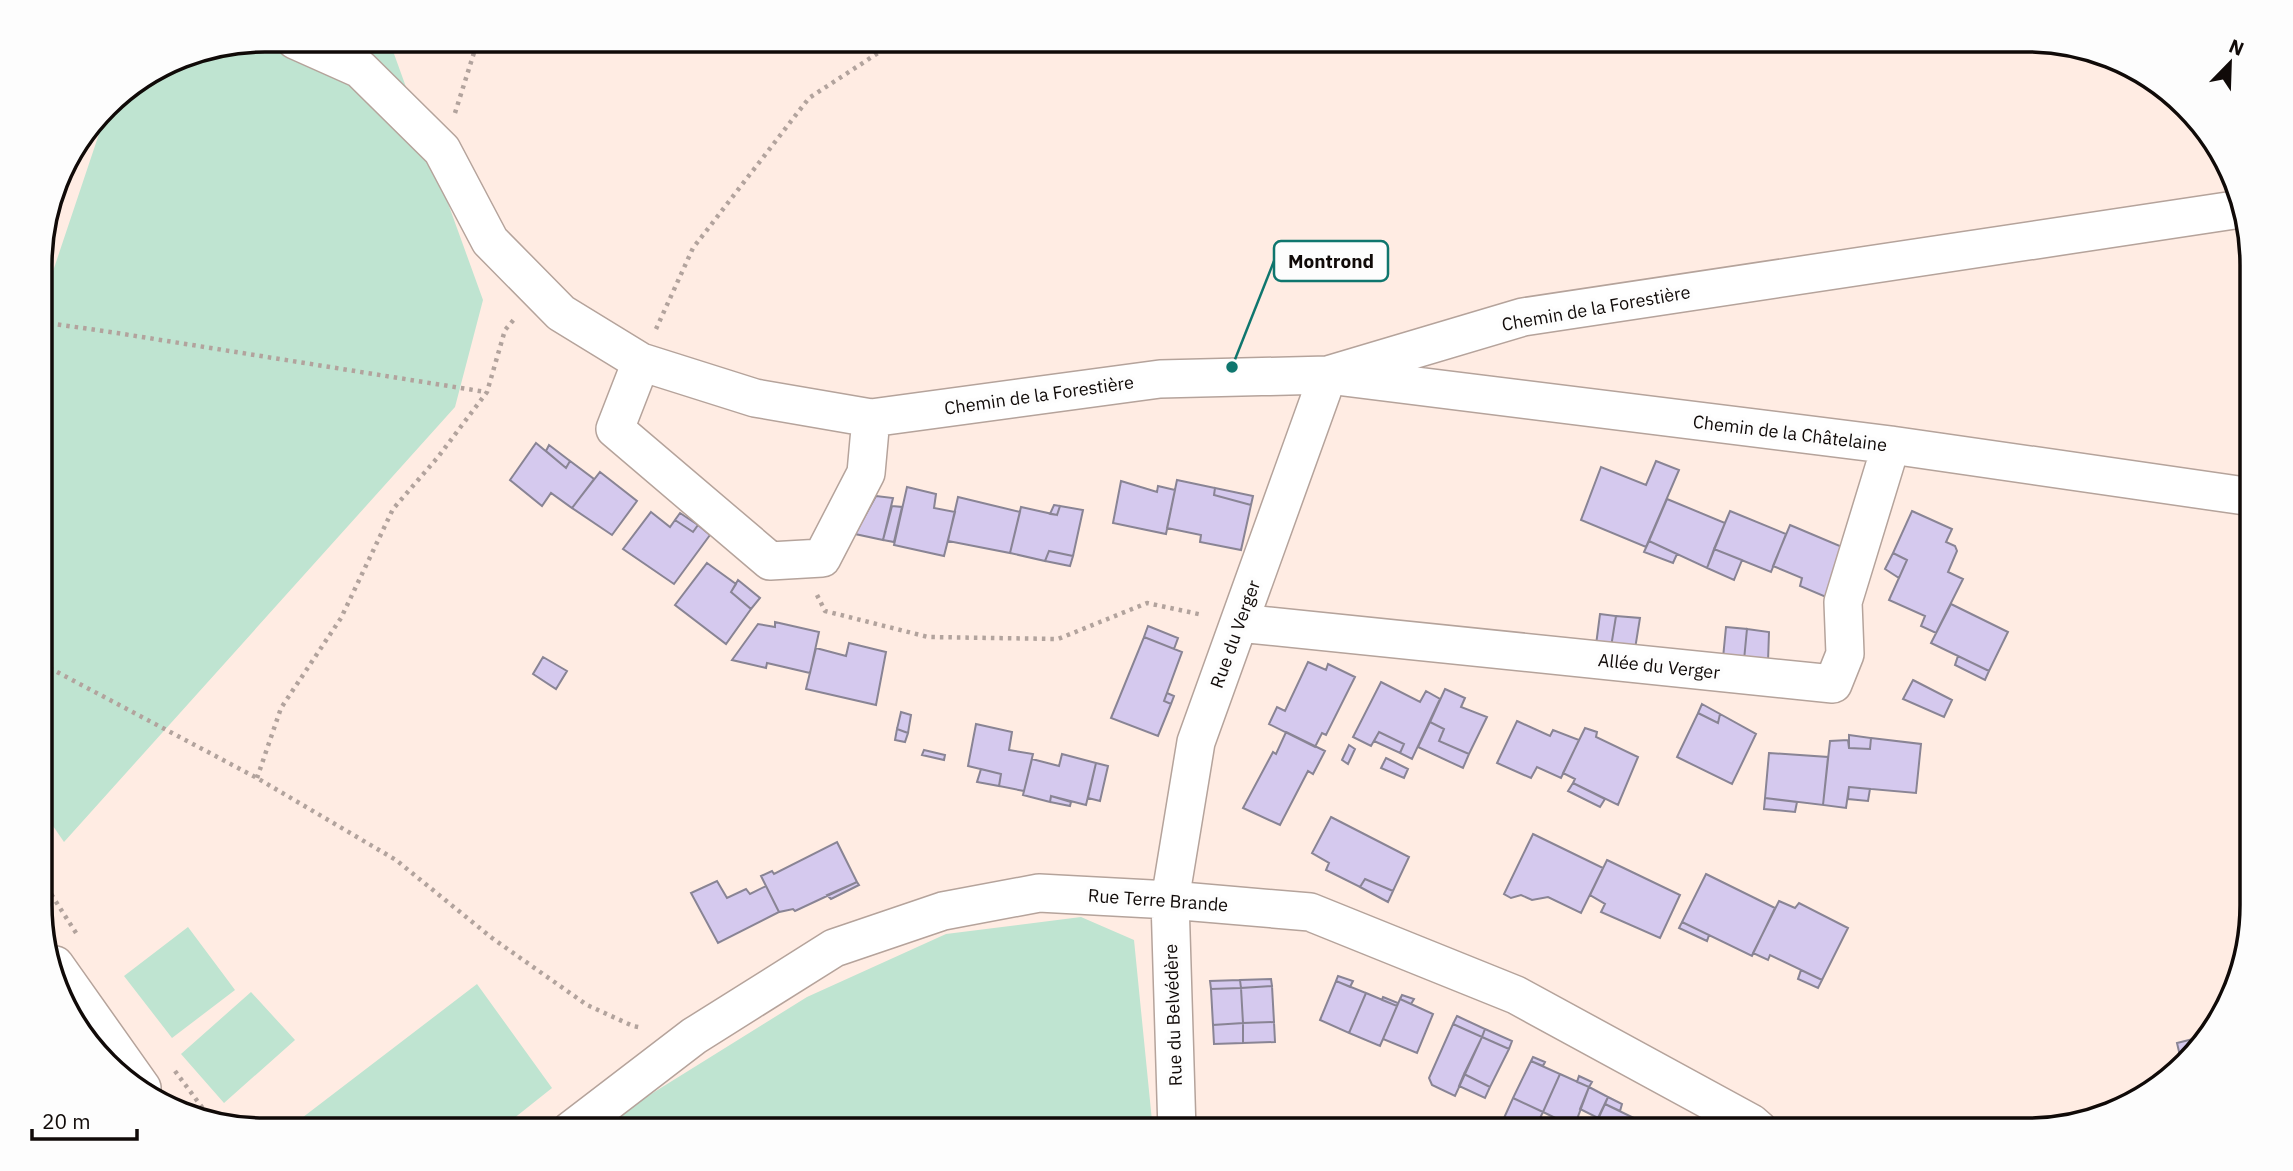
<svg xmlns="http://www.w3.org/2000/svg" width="2293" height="1171" viewBox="0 0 2293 1171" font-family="'IBM Plex Sans',sans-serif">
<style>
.green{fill:#bfe4d1}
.building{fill:#d5c9ee;stroke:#898494;stroke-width:2}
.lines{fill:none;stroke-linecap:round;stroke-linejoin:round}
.minor-casing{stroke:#b5a39b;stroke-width:40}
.path{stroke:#b2a39d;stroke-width:4.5;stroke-dasharray:3.5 5;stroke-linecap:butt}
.minor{stroke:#fff;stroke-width:37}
.labels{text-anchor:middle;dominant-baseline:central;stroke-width:7;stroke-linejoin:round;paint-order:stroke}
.street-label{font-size:18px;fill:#100a08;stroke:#fdfdfd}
.rim{fill:none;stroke:#100a08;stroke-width:3.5}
.leader{fill:none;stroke:#0f766e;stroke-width:2.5}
.callout-dot{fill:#0f766e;stroke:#fdfdfd;stroke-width:2.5}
.callout{fill:#fdfdfd;stroke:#0f766e;stroke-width:2.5}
.callout-label{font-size:19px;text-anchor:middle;font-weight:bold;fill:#100a08}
</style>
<rect width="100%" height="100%" fill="#ffece3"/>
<path class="green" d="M266,40H389L483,300L455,407L64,842L42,810L41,307L107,110L117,96L180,57Z
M1081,917L1134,940L1153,1131H603L635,1104L807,997L946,934Z
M188,927L235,990L172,1038L124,976Z
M477,984L552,1088L498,1131H299L294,1124Z
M251,992L295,1040L224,1103L181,1054Z"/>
<path class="building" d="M536,443L566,468L570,461L594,479L572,508L551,493L542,506L510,480Z
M549,445L570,461L566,468L546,451Z
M1656,461L1679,470L1646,547L1581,520L1601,467L1646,485Z
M600,472L637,501L612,535L572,508Z
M1177,480L1215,488L1214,495L1251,505L1241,550L1200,542L1201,535L1167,528Z
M1121,481L1157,492L1158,486L1175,490L1166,534L1113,523Z
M907,487L936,494L934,508L955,512L944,556L894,545Z
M1215,488L1253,496L1251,505L1214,495Z
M876,496L893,498L883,540L855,534Z
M958,497L1020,512L1010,553L948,541Z
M1667,499L1725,523L1707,568L1649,541Z
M1054,505L1060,506L1057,515L1050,514Z
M892,506L902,507L894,542L883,540Z
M1060,506L1083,510L1073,556L1049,551L1045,561L1010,553L1021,507L1057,515Z
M1730,511L1786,534L1771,572L1714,549Z
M1912,511L1952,529L1946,542L1955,546L1957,551L1948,572L1963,579L1936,633L1921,626L1925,616L1889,600L1907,560L1893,553Z
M651,512L670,527L675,520L693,532L698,525L710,535L674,584L623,549Z
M680,513L698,525L693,532L675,520Z
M1790,525L1847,549L1826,597L1800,586L1802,578L1773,566Z
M1649,541L1677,554L1673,563L1644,552Z
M1714,549L1742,560L1734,580L1707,568Z
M1049,551L1073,556L1070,566L1045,561Z
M1893,553L1907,560L1899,578L1885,569Z
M707,563L736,584L731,592L751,609L726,644L675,605Z
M738,580L760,598L751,609L731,592Z
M1951,604L2008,632L1989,671L1931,643Z
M1600,614L1616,616L1611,647L1596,645Z
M1616,616L1640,618L1635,649L1611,647Z
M775,622L819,632L810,673L767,663L766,668L732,660L758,624L775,627Z
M1148,626L1178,638L1174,649L1144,637Z
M1726,627L1747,629L1744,660L1723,658Z
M1747,629L1769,632L1768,662L1744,660Z
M1144,637L1182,652L1164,701L1171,704L1158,736L1111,718Z
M849,643L886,652L876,705L806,689L816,648L846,656Z
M1958,656L1989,671L1985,680L1955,665Z
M543,657L567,671L556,689L533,674Z
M1308,662L1326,670L1328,664L1355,677L1326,735L1322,733L1315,747L1269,724L1277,707L1285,711Z
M1913,680L1952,700L1944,717L1903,699Z
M1381,682L1420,702L1426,691L1440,699L1412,759L1400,753L1404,744L1379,732L1371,746L1353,737Z
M1445,689L1465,698L1461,707L1487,717L1469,754L1439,741L1444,729L1430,722Z
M1167,693L1174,696L1171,704L1164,701Z
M1702,704L1720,714L1718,723L1698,713Z
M901,712L911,715L908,733L897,729Z
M1698,713L1718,723L1720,714L1756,734L1732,784L1677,757Z
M1517,721L1550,736L1553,730L1579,740L1561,778L1537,767L1531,778L1497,763Z
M1430,722L1444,729L1439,741L1469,754L1463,768L1418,747Z
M976,724L1012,732L1009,750L1033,754L1024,791L999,786L1001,774L968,766Z
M1585,728L1597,732L1596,737L1638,757L1618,805L1573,783L1575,779L1563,773Z
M897,729L908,733L905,742L895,740Z
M1286,732L1325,751L1313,774L1308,771L1280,825L1243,808L1273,752L1276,754Z
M1379,732L1404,744L1400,753L1374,741Z
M1849,735L1871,738L1870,749L1849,748Z
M1871,738L1921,744L1916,793L1849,787L1846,808L1823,805L1830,741L1848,740L1849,748L1870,749Z
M1349,745L1355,749L1348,764L1342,760Z
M924,750L945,755L944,760L922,755Z
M1769,753L1828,757L1823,805L1765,798Z
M1062,754L1096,763L1086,805L1051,796L1050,802L1023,795L1032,759L1059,766Z
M1386,758L1408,769L1404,778L1381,768Z
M1096,763L1108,766L1100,801L1088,798Z
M981,769L1001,774L999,786L977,782Z
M1573,783L1605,799L1600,807L1568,791Z
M1849,787L1870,789L1868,801L1848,799Z
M1051,796L1071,802L1070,806L1050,802Z
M1765,798L1797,802L1795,812L1764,809Z
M1331,817L1409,857L1393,891L1365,879L1360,887L1326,870L1329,863L1312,853Z
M1533,834L1603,868L1581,913L1548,897L1532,900L1521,895L1511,898L1504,894Z
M837,842L857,882L795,911L793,909L779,912L761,876L772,871L774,874Z
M1607,860L1680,895L1660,938L1601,912L1605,904L1590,895Z
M1706,874L1775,908L1752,956L1682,922Z
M1365,879L1393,891L1388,902L1360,887Z
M717,881L727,898L746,889L750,894L766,886L779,912L718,943L691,893Z
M857,882L859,885L831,899L827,895Z
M1779,901L1795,908L1799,903L1848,928L1822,980L1770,955L1768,960L1753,953Z
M1682,922L1709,935L1707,941L1679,928Z
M1801,970L1822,980L1818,988L1798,979Z
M1338,976L1353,981L1350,987L1336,981Z
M1271,979L1272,986L1241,988L1240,980Z
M1240,980L1241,988L1211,989L1210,981Z
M1336,981L1366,993L1349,1033L1320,1020Z
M1272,986L1274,1022L1243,1023L1241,988Z
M1241,988L1243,1023L1213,1025L1211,989Z
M1366,993L1397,1006L1380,1046L1349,1033Z
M1402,995L1414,999L1411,1004L1400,999Z
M1383,997L1398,1003L1397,1006L1382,1000Z
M1400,999L1433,1014L1417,1053L1383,1039Z
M1457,1016L1485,1029L1482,1037L1453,1024Z
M1274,1022L1275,1042L1243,1043V1023Z
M1243,1023V1043L1214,1044L1213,1025Z
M1453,1024L1482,1037L1455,1096L1432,1085L1429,1078Z
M1485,1029L1512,1041L1509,1049L1482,1037Z
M1482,1037L1509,1049L1490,1087L1464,1074Z
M2201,1037L2181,1060L2177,1043Z
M1533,1057L1545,1062L1543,1066L1531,1061Z
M1531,1061L1560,1074L1543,1112L1513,1098Z
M1464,1074L1490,1087L1485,1098L1459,1086Z
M1560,1074L1589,1087L1574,1127L1543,1112Z
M1579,1076L1592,1082L1589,1087L1577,1082Z
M1589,1087L1608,1097L1598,1118L1580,1109Z
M1608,1097L1622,1104L1620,1111L1605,1104Z
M1513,1098L1543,1112L1534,1130L1504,1118Z
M1605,1104L1638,1120L1634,1130H1593Z"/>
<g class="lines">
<g class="minor-casing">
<path id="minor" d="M295,40L360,69L442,150L490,241L561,313L641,362L755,398L871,418L1160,379L1328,375L1523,317L2241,209
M641,362L615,429L770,561L822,558L866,473L871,418
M1344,377L1891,445L2252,497
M1239,623L1833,684L1845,654L1843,602L1891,445
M55,965L142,1088
M570,1131L694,1036L834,948L943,911L1039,893L1170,900L1310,912L1516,995L1751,1123L1759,1130
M1177,1131L1170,900L1196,742L1328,375"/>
</g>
<path class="path" d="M455,113L478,40
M41,322L117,333L486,392
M656,329L693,248L809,98L898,40
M817,595L825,611L928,637L1058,639L1147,603L1203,615
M42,664L257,778L396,860L492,938L587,1005L633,1026L643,1028
M257,778L281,708L341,618L393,509L438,457L487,392L505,330L516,317
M42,880L78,936
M175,1071L210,1118"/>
<use href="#minor" class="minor"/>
</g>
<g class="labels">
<g class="street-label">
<text transform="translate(1596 308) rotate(-10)">Chemin de la Forestière</text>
<text transform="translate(1039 395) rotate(-8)">Chemin de la Forestière</text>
<text transform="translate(1790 433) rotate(7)">Chemin de la Châtelaine</text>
<text transform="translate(1235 634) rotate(-70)">Rue du Verger</text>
<text transform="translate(1659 666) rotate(6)">Allée du Verger</text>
<text transform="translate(1158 900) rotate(4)">Rue Terre Brande</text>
<text transform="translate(1173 1015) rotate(-92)">Rue du Belvédère</text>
</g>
</g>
<path d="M0 0H2293V1171H0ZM265 52H2027A213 213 0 0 1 2240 265V905A213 213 0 0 1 2027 1118H265A213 213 0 0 1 52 905V265A213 213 0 0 1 265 52Z" fill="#fdfdfd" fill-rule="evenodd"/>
<path class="rim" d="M265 52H2027A213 213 0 0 1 2240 265V905A213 213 0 0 1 2027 1118H265A213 213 0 0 1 52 905V265A213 213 0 0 1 265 52Z"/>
<path class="leader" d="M1232 367L1274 261"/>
<circle class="callout-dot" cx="1232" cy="367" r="7"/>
<rect class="callout" x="1274" y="241" width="114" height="40" rx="7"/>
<g class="callout-label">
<text x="1331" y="268">Montrond</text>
</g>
<g transform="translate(2230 63) rotate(23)" stroke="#fdfdfd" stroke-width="5" paint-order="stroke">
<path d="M0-5L12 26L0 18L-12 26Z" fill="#100a08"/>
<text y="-10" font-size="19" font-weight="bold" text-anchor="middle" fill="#100a08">N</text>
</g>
<path d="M32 1129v10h105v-10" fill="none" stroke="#100a08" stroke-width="3.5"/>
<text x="42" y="1129" font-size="21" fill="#100a08" stroke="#fdfdfd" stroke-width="5" paint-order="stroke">20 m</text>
</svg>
